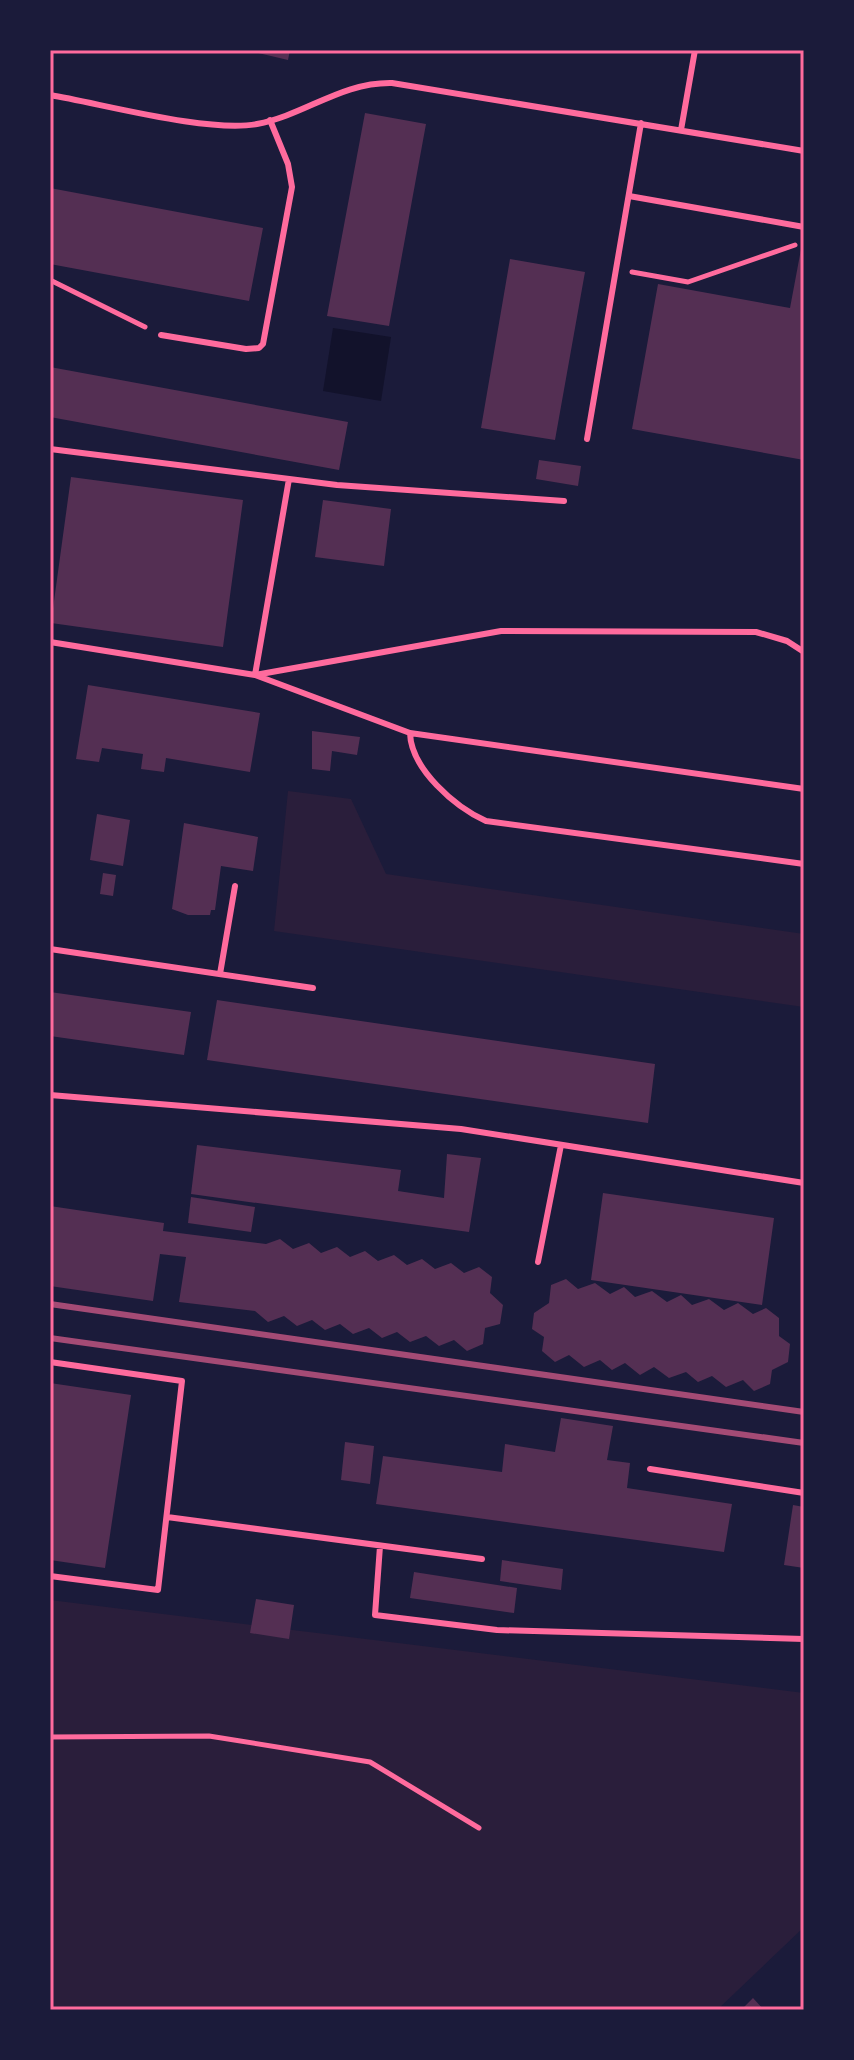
<svg xmlns="http://www.w3.org/2000/svg" width="854" height="2060" viewBox="0 0 854 2060" font-family="'DejaVu Sans',sans-serif">
<style>
.green{fill:#2a1e3b}
.water{fill:#12122b}
.building{fill:#542f53}
.lines{fill:none;stroke-linecap:round;stroke-linejoin:round}
.path{stroke:#ff6b9d;stroke-width:5}
.service{stroke:#ff6b9d;stroke-width:6}
.rail{stroke:#a44b75;stroke-width:6}
.neatline{fill:none;stroke:#ff6b9d;stroke-width:3}
</style>
<rect width="100%" height="100%" fill="#1b1b3a"/>
<path class="green" d="M288,791L351,799L386,874L804,934V1007L274,931Z
M50,1600L804,1693V1927L717,2010H50Z"/>
<path class="water" d="M333,328L391,337L381,401L323,391Z"/>
<path class="building" d="M246,50H290L288,60Z
M365,113L426,124L389,326L327,316Z
M50,188L263,228L249,301L50,264Z
M802,244L804,460L632,429L658,284L790,308Z
M510,259L585,272L555,440L481,428Z
M50,367L348,422L339,470L50,417Z
M539,460L581,466L578,486L536,479Z
M71,477L243,500L223,647L51,623Z
M323,500L391,509L384,566L315,557Z
M88,685L260,713L250,772L166,758L164,772L141,769L143,754L102,748L99,762L76,759Z
M312,731L360,737L357,755L332,751L330,771L312,769Z
M97,814L130,820L123,866L90,860Z
M184,823L258,837L253,871L221,866L215,910H211L210,915H188L172,909Z
M103,873L116,875L113,896L100,894Z
M50,992L191,1012L184,1055L50,1036Z
M217,1000L655,1064L648,1123L207,1060Z
M197,1145L401,1170L398,1191L444,1198L447,1154L481,1158L469,1232L191,1194Z
M603,1193L774,1218L762,1305L591,1280Z
M191,1197L255,1207L251,1232L188,1223Z
M50,1206L164,1223L163,1231L266,1244L280,1239L293,1249L309,1243L321,1253L337,1247L350,1257L365,1251L378,1261L394,1255L407,1265L422,1259L435,1269L451,1263L464,1273L479,1267L492,1277L490,1293L503,1305L500,1324L485,1328L483,1344L467,1351L454,1340L439,1346L426,1336L410,1342L397,1332L382,1338L369,1328L353,1334L340,1324L325,1330L312,1320L297,1326L284,1316L268,1322L255,1311L179,1302L186,1257L160,1254L153,1301L50,1286Z
M566,1279L578,1289L595,1283L610,1294L624,1287L635,1297L652,1291L667,1302L681,1295L692,1305L709,1299L724,1310L738,1303L753,1314L766,1308L779,1318V1336L790,1344L788,1362L772,1370L770,1384L754,1391L743,1380L726,1387L712,1376L698,1382L686,1372L669,1378L654,1367L640,1375L625,1363L612,1370L600,1360L584,1367L569,1355L555,1362L542,1351L544,1337L532,1329L534,1313L549,1303L551,1285Z
M50,1383L131,1395L105,1568L50,1560Z
M561,1418L613,1426L607,1460L630,1463L627,1488L732,1504L724,1552L376,1504L383,1456L502,1472L505,1444L555,1452Z
M345,1442L374,1446L370,1484L341,1480Z
M793,1505L804,1507V1568L784,1565Z
M502,1560L563,1569L561,1590L500,1581Z
M414,1572L517,1588L514,1613L410,1598Z
M256,1599L294,1605L289,1639L250,1633Z
M753,1998L764,2010H741Z"/>
<g class="lines">
<path class="path" d="M632,272L688,282L795,245
M50,280L145,327
M50,1737L209,1736L370,1762L479,1828"/>
<path class="service" d="M50,95C103,104 208,133 257,124C305,115 341,82 392,83L804,151
M681,130L695,50
M629,196L804,227
M161,335L246,349L259,348L263,344L292,187L288,164L270,120
M587,439L641,123
M50,449L337,485L564,501
M50,642L255,675L410,733L804,789
M255,675L501,631L756,632L787,641L804,652
M255,675L289,479
M410,733C411,769 455,807 486,821L804,864
M50,949L313,988
M220,974L235,886
M50,1095L461,1129L804,1183
M538,1262L561,1145
M50,1362L182,1381L158,1590L50,1576
M650,1469L804,1493
M167,1517L482,1559
M380,1546L375,1615L497,1630L804,1639"/>
<path class="rail" d="M50,1304L804,1412
M50,1338L804,1443"/>
</g>
<rect width="854" height="2060" fill="none" stroke="#1b1b3a" stroke-width="104"/>
<rect x="52" y="52" width="750" height="1956" class="neatline"/>
</svg>
